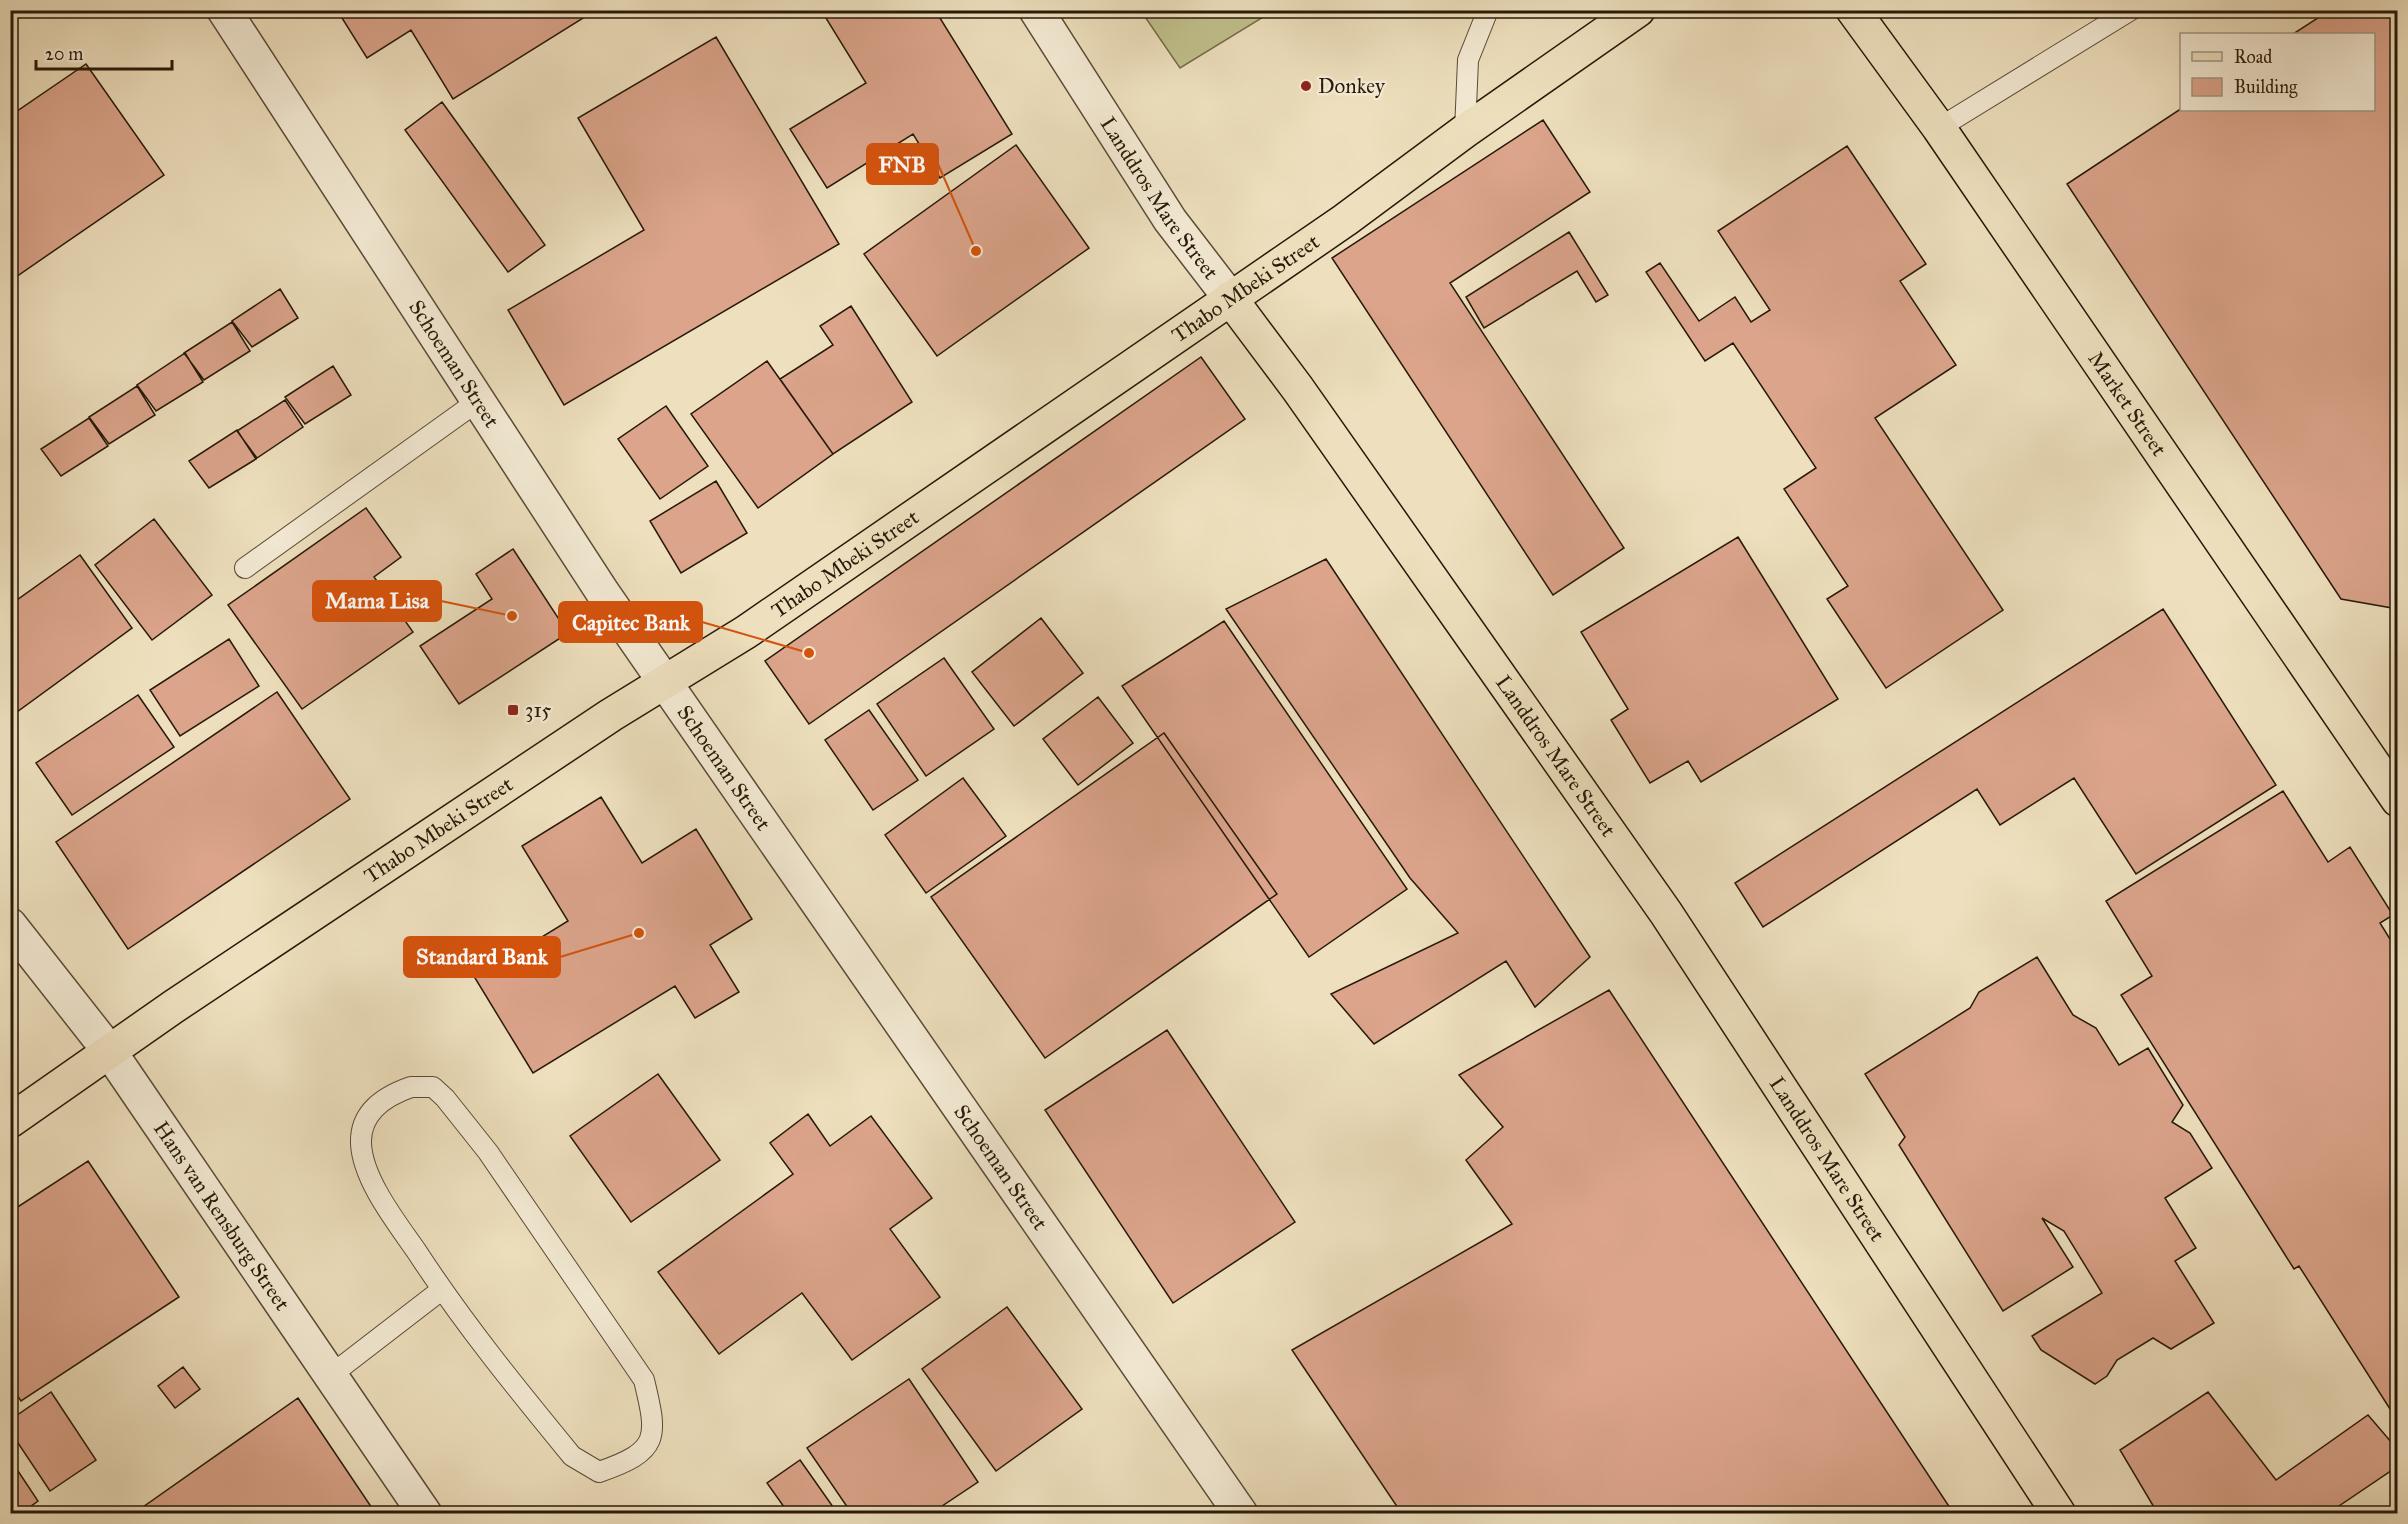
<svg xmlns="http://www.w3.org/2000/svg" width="2408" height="1524" viewBox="0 0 2408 1524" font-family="'IM FELL Great Primer',serif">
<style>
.green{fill:#c0c08c;stroke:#746c4a;stroke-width:1.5}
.building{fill:#dba48b;stroke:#271909;stroke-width:1.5}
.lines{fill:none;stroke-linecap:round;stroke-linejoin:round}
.lane-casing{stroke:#594b36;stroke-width:22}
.street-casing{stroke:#594b36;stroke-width:36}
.primary-casing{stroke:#271909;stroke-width:36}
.lane{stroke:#f4ebd5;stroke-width:20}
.street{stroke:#f4ebd5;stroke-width:33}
.primary{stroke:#eee0be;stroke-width:33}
.poi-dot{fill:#8f2418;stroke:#f4ebd5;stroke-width:2}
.labels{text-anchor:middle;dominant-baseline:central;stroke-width:5;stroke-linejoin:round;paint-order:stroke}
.poi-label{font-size:21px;fill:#271909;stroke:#f4ebd5;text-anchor:start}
.street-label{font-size:21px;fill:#271909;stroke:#f4ebd5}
.leader{fill:none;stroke:#d5530c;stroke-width:2}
.callout-dot{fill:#d5530c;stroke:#f4ebd5;stroke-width:2}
.callout{fill:#d5530c;stroke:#d5530c;stroke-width:2}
.callout-label{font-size:22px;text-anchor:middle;font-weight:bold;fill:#fff}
</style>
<rect width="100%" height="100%" fill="#eee0be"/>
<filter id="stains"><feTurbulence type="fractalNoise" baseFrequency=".00333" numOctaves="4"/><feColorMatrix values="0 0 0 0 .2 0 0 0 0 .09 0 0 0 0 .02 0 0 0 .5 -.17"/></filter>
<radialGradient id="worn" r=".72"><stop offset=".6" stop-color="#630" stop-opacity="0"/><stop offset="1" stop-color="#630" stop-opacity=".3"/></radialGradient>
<path class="green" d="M1141,11H1273L1180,68Z"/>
<path class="building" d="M337,10H596L453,99L411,30L367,58Z
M821,10H935L1012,134L940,178L913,134L827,188L790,129L866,83Z
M2330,10H2398V616L2392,608L2341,599L2067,184L2182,108L2374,110V34H2293Z
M716,37L839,244L564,405L508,310L644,230L578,118Z
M86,64L164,175L10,281V116Z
M442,102L545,245L508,272L405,130Z
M1543,120L1590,192L1450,283L1624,548L1553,595L1332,258Z
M1016,145L1089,248L937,356L864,254Z
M1847,146L1926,264L1900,281L1956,365L1875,418L2003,610L1886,688L1827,599L1848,586L1784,489L1816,468L1733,343L1705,361L1646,272L1660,263L1699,321L1735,297L1751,322L1770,310L1718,231Z
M1569,232L1608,295L1596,302L1577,271L1484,328L1466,297Z
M280,289L298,318L252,347L232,321Z
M851,306L912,402L833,454L780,379L833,345L820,326Z
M232,322L250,351L204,380L184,353Z
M185,353L203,382L156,411L137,385Z
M1201,357L1245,419L809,724L765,661Z
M767,361L833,454L758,508L691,414Z
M333,366L351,395L305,424L285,397Z
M137,386L155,415L109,444L89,417Z
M285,400L303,427L257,458L237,431Z
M666,406L708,466L660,499L618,439Z
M89,418L108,446L61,476L41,449Z
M237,430L256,459L209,488L189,461Z
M716,481L747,533L681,573L650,521Z
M366,508L401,557L374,577L413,632L302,709L228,605Z
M154,519L212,595L152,640L95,565Z
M1738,537L1838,699L1701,782L1688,761L1650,783L1611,720L1628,709L1581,632Z
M513,549L568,633L459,704L420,646L492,599L476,574Z
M80,555L132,628L10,717V605Z
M1326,559L1590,957L1535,1007L1506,961L1374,1044L1331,994L1458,933L1410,878L1226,609Z
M2163,609L2276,785L2136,874L2074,778L2000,825L1977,789L1763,927L1735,883Z
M1041,618L1083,673L1014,726L972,672Z
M1224,621L1407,889L1309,957L1122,686Z
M229,639L259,686L180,736L150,690Z
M944,658L994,729L926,776L877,704Z
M277,692L350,799L128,949L56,842Z
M138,695L174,747L72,815L36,763Z
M1098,697L1133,743L1078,785L1043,739Z
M869,710L918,780L873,810L825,740Z
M1164,733L1277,894L1045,1058L931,897Z
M963,778L1006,836L926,893L885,835Z
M2283,791L2328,862L2350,847L2393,915L2380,923L2398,952V1405L2390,1409L2299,1266L2294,1269L2121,995L2152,976L2106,901Z
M601,797L642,863L696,829L752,919L710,945L739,992L695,1018L675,986L533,1073L475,978L568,921L522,846Z
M2037,957L2073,1015L2096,1028L2119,1065L2148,1048L2183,1105L2172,1122L2190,1133L2212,1168L2165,1198L2196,1248L2175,1261L2214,1323L2171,1349L2153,1338L2117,1360L2107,1376L2095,1384L2041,1350L2032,1336L2102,1293L2064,1231L2042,1218L2073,1267L2003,1311L1899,1145L1905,1137L1865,1074L1970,1008L1979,992Z
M1609,990L1954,1514H1402L1292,1350L1512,1224L1466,1160L1503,1127L1459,1075Z
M1167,1030L1295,1222L1173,1303L1045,1110Z
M658,1074L720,1160L631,1222L570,1136Z
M808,1114L830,1146L871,1116L932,1198L890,1229L940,1297L852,1360L802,1293L719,1354L658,1272L793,1174L770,1143Z
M88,1161L179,1297L21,1401L10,1385V1212Z
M1007,1307L1082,1409L996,1471L922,1369Z
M183,1367L200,1389L175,1408L158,1386Z
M909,1379L978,1482L930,1514H852L807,1448Z
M51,1392L96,1460L50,1491L10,1431V1420Z
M2208,1392L2276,1480L2368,1415L2398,1450V1466L2327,1514H2158L2120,1450Z
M298,1398L376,1514H133Z
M10,1459L38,1501L20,1514H10Z
M800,1460L838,1514H789L767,1483Z"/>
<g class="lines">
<g class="lane-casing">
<path id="lane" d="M1939,128L2131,10
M1465,131L1468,60L1488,10
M245,568L478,401
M411,1087H433L445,1098L488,1152L644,1380C658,1438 660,1451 599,1472L572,1456C517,1389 464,1324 417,1252C397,1223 362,1179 361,1143C360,1112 385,1096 411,1087Z
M331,1375L440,1291"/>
</g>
<g class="street-casing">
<g id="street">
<path id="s1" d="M224,10L603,593L1241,1514"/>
<path id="s2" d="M1036,10L1170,220L1230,298"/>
<path id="s3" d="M10,925L110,1052L425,1514"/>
</g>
</g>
<g class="primary-casing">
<g id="primary">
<path id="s4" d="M1853,10L1939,128L2398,800"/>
<path id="s5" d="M1230,298L1298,389L1666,913L2059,1514"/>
<path id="s6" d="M10,1121L173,1007L611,715L746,632L1345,220L1465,131L1638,10"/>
</g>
</g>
<use href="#lane" class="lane"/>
<use href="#street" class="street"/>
<use href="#primary" class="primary"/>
</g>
<g class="poi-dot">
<circle cx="1306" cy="86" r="6"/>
<rect x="507" y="704" width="12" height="12" rx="3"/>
</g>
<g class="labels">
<g class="poi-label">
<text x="1318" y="86">Donkey</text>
<text x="525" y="710">315</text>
</g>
<g class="street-label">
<text stroke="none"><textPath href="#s2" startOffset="225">Landdros Mare Street</textPath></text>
<text stroke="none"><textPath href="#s6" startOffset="1490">Thabo Mbeki Street</textPath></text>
<text stroke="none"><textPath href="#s1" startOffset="422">Schoeman Street</textPath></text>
<text stroke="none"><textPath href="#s4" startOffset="480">Market Street</textPath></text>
<text stroke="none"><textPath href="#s6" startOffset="1004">Thabo Mbeki Street</textPath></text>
<text stroke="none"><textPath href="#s5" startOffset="562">Landdros Mare Street</textPath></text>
<text stroke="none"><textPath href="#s1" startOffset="908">Schoeman Street</textPath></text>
<text stroke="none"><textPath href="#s6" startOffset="518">Thabo Mbeki Street</textPath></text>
<text stroke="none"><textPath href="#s5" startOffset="1048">Landdros Mare Street</textPath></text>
<text stroke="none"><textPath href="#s1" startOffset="1394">Schoeman Street</textPath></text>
<text stroke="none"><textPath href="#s3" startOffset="360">Hans van Rensburg Street</textPath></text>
</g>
</g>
<path class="leader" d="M976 251L938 164M512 616L441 601M809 653L702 622M639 933L560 957"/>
<g class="callout-dot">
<circle cx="976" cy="251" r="6"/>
<circle cx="512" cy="616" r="6"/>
<circle cx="809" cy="653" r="6"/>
<circle cx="639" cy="933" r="6"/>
</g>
<g class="callout">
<rect x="867" y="144" width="71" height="40" rx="6"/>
<rect x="313" y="581" width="128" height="40" rx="6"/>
<rect x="559" y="602" width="143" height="40" rx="6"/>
<rect x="404" y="937" width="156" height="40" rx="6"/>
</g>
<g class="callout-label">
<text x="902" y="172">FNB</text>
<text x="377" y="608">Mama Lisa</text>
<text x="631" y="630">Capitec Bank</text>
<text x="482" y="964">Standard Bank</text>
</g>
<rect width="2408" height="1524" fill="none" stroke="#eee0be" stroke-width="36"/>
<rect x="12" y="12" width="2384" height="1500" fill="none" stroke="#271909" stroke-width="3"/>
<rect x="18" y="18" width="2372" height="1488" fill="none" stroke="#271909" stroke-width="1.5"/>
<rect x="2180" y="33" width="195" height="78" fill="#f4ebd5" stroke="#a29783" stroke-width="1.5"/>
<rect x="2192" y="52" width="30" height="9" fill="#eee0be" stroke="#a29783" stroke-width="1.5"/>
<text x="2234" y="63" font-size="18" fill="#271909">Road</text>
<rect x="2192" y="78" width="30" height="18" fill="#dba48b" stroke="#a29783" stroke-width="1.5"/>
<text x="2234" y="93" font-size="18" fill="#271909">Building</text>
<path d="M36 60v9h136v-9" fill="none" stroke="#271909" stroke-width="3"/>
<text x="45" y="60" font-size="18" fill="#271909" stroke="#f4ebd5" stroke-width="4.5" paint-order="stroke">20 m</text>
<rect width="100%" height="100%" filter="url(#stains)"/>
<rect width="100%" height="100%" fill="url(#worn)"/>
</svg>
